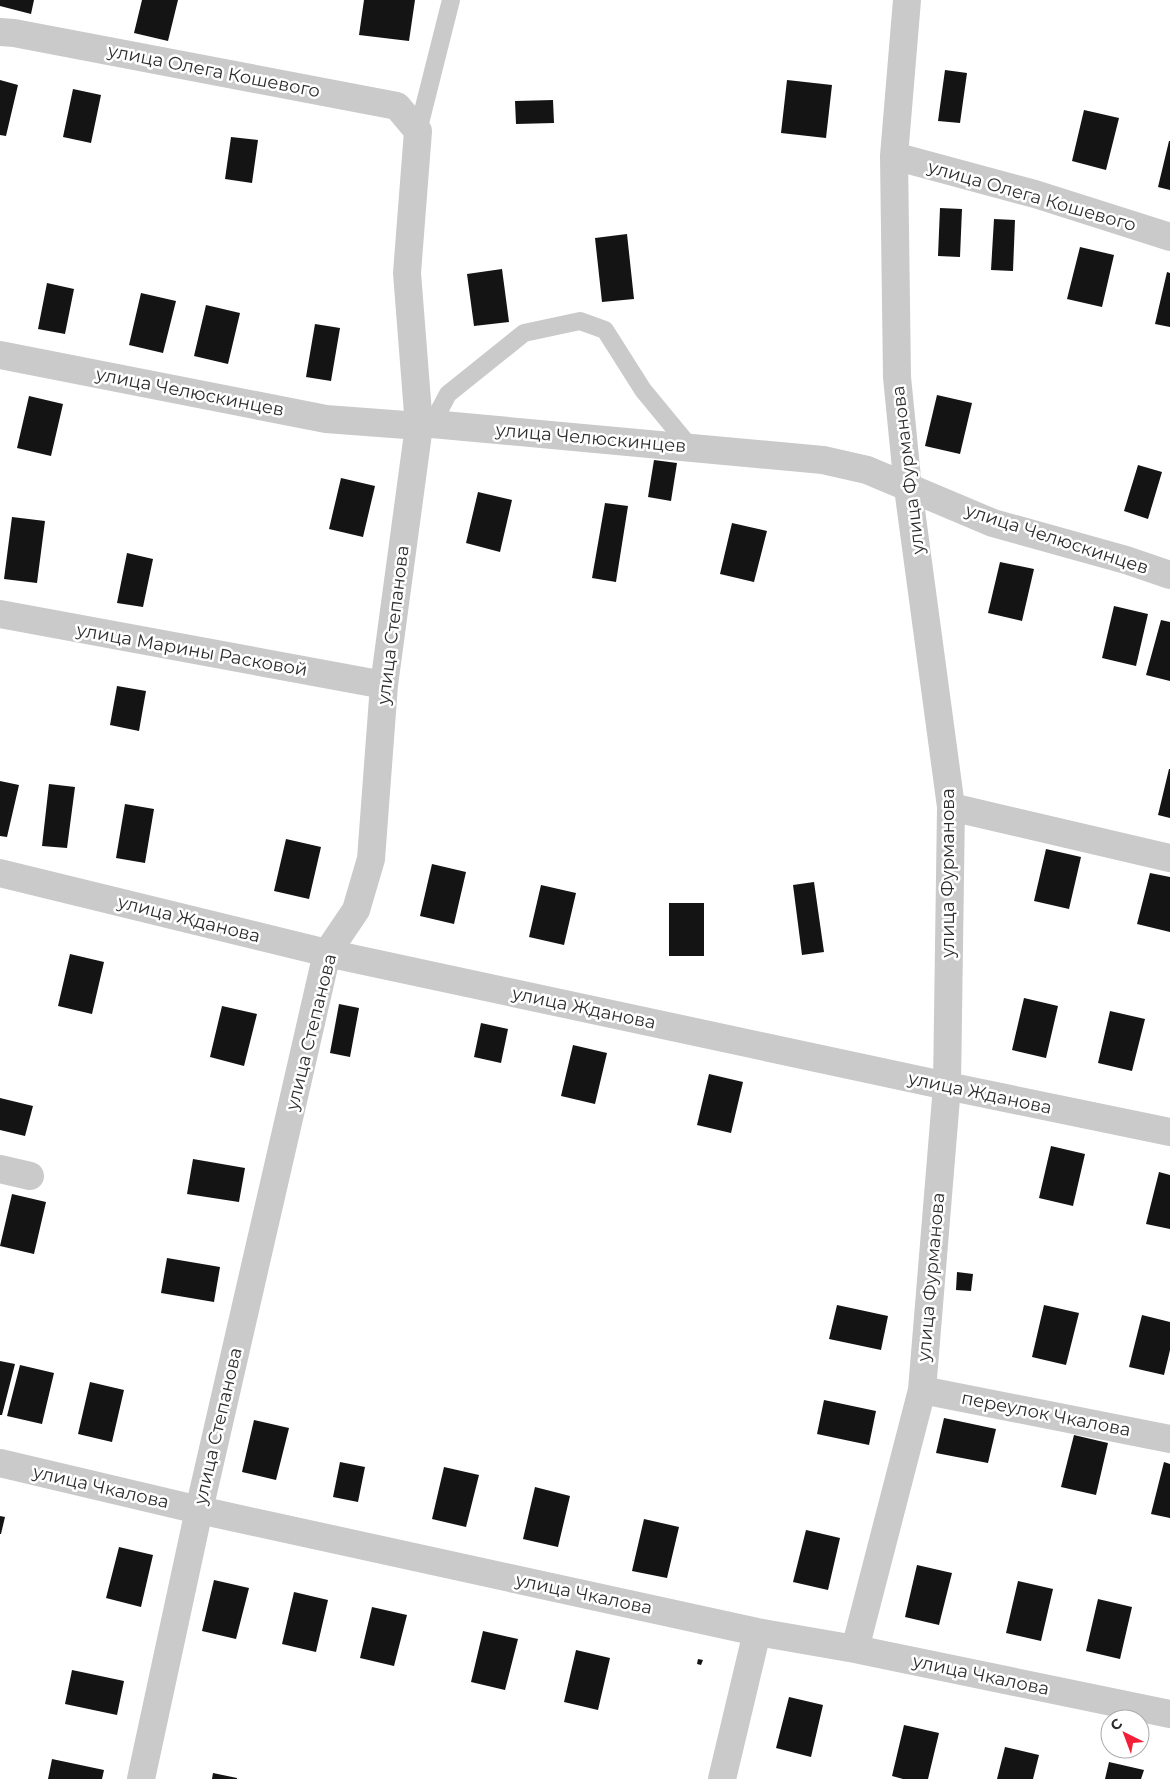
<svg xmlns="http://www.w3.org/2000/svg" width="1170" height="1779" viewBox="0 0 1170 1779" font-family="Montserrat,sans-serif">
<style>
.building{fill:#141414}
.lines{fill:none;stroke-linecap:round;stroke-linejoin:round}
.lane{stroke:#cacaca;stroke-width:18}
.street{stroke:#cacaca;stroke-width:28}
.labels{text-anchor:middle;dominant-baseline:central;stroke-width:5;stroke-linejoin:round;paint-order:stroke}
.street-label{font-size:18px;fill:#2d2d2d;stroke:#fff}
</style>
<rect width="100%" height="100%" fill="#fff"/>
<path class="building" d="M0,0H34L31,14L0,6Z
M142,0H178L168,41L134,33Z
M364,0H415L409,41L359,35Z
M945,70L967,73L960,123L938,121Z
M0,80L18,85L6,136L0,135Z
M787,80L832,85L826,138L781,133Z
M73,89L101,95L91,143L63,137Z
M553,100L554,123L516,124L515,101Z
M1084,110L1119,118L1106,170L1072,161Z
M231,137L258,140L252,183L225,179Z
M1169,141H1170V190L1158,187Z
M940,208L962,209L960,257L938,256Z
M994,219L1015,220L1013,271L991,270Z
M627,234L634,299L602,302L595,238Z
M1080,247L1114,255L1102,307L1067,299Z
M502,269L509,322L474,326L467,274Z
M1167,272L1170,273V327L1155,324Z
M47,283L74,289L65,334L38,329Z
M141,293L176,301L163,353L129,345Z
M206,305L240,313L228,364L194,356Z
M315,324L340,328L331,381L306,377Z
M937,395L972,403L960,454L925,446Z
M29,396L63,404L51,456L17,448Z
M654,460L677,463L671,501L648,497Z
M1138,465L1162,472L1148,519L1124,511Z
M341,478L375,486L363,537L329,529Z
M478,492L512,500L500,552L466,543Z
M605,503L628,506L616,582L592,578Z
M12,517L45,521L37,583L4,579Z
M732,523L767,531L754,582L720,574Z
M127,553L153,559L143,607L117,603Z
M1000,562L1034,569L1022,621L988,613Z
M1114,606L1148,614L1136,666L1102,658Z
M1161,620L1170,622V681L1146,675Z
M117,686L146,691L139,731L110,725Z
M1169,769H1170V818L1158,815Z
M0,781L19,785L7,837L0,836Z
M49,784L75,787L67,848L42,846Z
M125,804L154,809L145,863L116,858Z
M286,839L321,847L309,899L274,891Z
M1046,849L1081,857L1069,909L1034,901Z
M432,864L466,872L454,924L420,916Z
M1150,873L1170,877V932L1137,924Z
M814,882L824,952L802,955L793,885Z
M541,885L576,893L564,945L529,937Z
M669,903H704V956H669Z
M70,954L104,962L92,1014L58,1006Z
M1024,998L1058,1006L1046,1058L1012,1050Z
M339,1004L359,1008L350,1057L330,1053Z
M222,1006L257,1014L244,1066L210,1057Z
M1110,1011L1145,1019L1132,1071L1098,1063Z
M481,1023L508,1029L501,1063L474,1057Z
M573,1045L607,1053L595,1104L561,1096Z
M709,1074L743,1082L731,1133L697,1125Z
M0,1098L33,1106L25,1136L0,1130Z
M1051,1146L1085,1154L1073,1206L1039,1198Z
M193,1159L245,1168L239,1202L187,1194Z
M1159,1172L1170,1175V1229L1146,1224Z
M12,1194L46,1202L34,1254L0,1246Z
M167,1258L220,1267L214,1302L161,1293Z
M957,1272L973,1274L971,1291L956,1290Z
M837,1305L888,1316L881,1350L829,1339Z
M1044,1305L1079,1313L1066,1365L1032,1357Z
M1142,1315L1170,1322V1350L1164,1375L1129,1367Z
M0,1361L15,1364L2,1415H0Z
M20,1365L54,1373L42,1424L7,1416Z
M90,1382L124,1390L112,1442L78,1434Z
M824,1400L876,1411L869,1445L817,1434Z
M944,1418L996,1429L988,1463L936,1453Z
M254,1420L289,1428L276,1480L242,1472Z
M1074,1435L1108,1443L1096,1495L1061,1487Z
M340,1462L365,1467L358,1502L333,1497Z
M1164,1462L1170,1464V1518L1151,1514Z
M444,1467L479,1475L466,1527L432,1519Z
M535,1487L570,1496L558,1547L523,1539Z
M0,1516L5,1517L1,1534H0Z
M644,1519L679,1527L667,1578L632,1571Z
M806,1530L840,1538L828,1590L793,1582Z
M119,1547L153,1555L141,1607L106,1598Z
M917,1565L952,1573L939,1625L905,1617Z
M214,1580L249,1588L236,1639L202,1631Z
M1018,1581L1053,1589L1041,1641L1006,1633Z
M294,1592L328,1600L316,1652L282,1644Z
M1098,1599L1132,1607L1120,1659L1086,1651Z
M372,1607L407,1615L394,1666L360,1658Z
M483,1631L518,1639L505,1690L471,1682Z
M576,1650L610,1658L598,1710L564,1702Z
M698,1659L703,1660L701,1665L697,1664Z
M72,1670L124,1681L117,1715L65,1704Z
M789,1697L823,1705L811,1757L776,1748Z
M904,1725L939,1733L928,1779H903L892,1776Z
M1005,1747L1039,1755L1033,1779H997Z
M52,1759L104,1770L102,1779H48Z
M1109,1762L1144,1770L1141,1779H1105Z
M213,1773L237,1778V1779H212Z"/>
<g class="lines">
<path class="lane" d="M418,131L451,0
M432,424L448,394L524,333L580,321L605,330L643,390L690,447"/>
<path class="street" d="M0,32L14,33L397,106L418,131L407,273L419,426L384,685L371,859L356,910L327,953L199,1510L141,1779
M894,156L1035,194L1170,237
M0,355L326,419L419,426L432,424L823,460L867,470L993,523L1126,560L1170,575
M0,614L384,685
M951,807L1170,858
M0,873L327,953L947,1086L1170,1132
M0,1169L30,1176
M922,1390L1170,1439
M0,1463L199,1510L757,1632L855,1649L1170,1714
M855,1649L922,1390L947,1086L951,807L908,488L897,377L894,156L907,0
M722,1779L757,1632"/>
</g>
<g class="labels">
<g class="street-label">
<text transform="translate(214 71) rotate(11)">улица Олега Кошевого</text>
<text transform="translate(1032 196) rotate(16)">улица Олега Кошевого</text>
<text transform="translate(190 392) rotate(11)">улица Челюскинцев</text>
<text transform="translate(591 438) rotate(5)">улица Челюскинцев</text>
<text transform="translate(908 470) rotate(-97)">улица Фурманова</text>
<text transform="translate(1057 539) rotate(18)">улица Челюскинцев</text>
<text transform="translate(393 625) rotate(-83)">улица Степанова</text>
<text transform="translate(192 650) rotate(10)">улица Марины Расковой</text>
<text transform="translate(948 873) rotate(-90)">улица Фурманова</text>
<text transform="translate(189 919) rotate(14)">улица Жданова</text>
<text transform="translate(584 1008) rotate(12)">улица Жданова</text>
<text transform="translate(311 1032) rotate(-76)">улица Степанова</text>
<text transform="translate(980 1093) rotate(12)">улица Жданова</text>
<text transform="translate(931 1277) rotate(-85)">улица Фурманова</text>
<text transform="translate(1046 1414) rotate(11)">переулок Чкалова</text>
<text transform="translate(218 1426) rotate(-77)">улица Степанова</text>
<text transform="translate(101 1487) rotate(13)">улица Чкалова</text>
<text transform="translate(584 1594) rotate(12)">улица Чкалова</text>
<text transform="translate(981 1675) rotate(12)">улица Чкалова</text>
</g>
</g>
<g transform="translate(1125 1734) rotate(318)"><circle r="24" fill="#ffffff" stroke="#ababab"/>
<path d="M0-4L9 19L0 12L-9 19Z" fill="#f41f37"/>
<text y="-8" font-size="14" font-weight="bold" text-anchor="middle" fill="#2d2d2d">С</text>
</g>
</svg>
